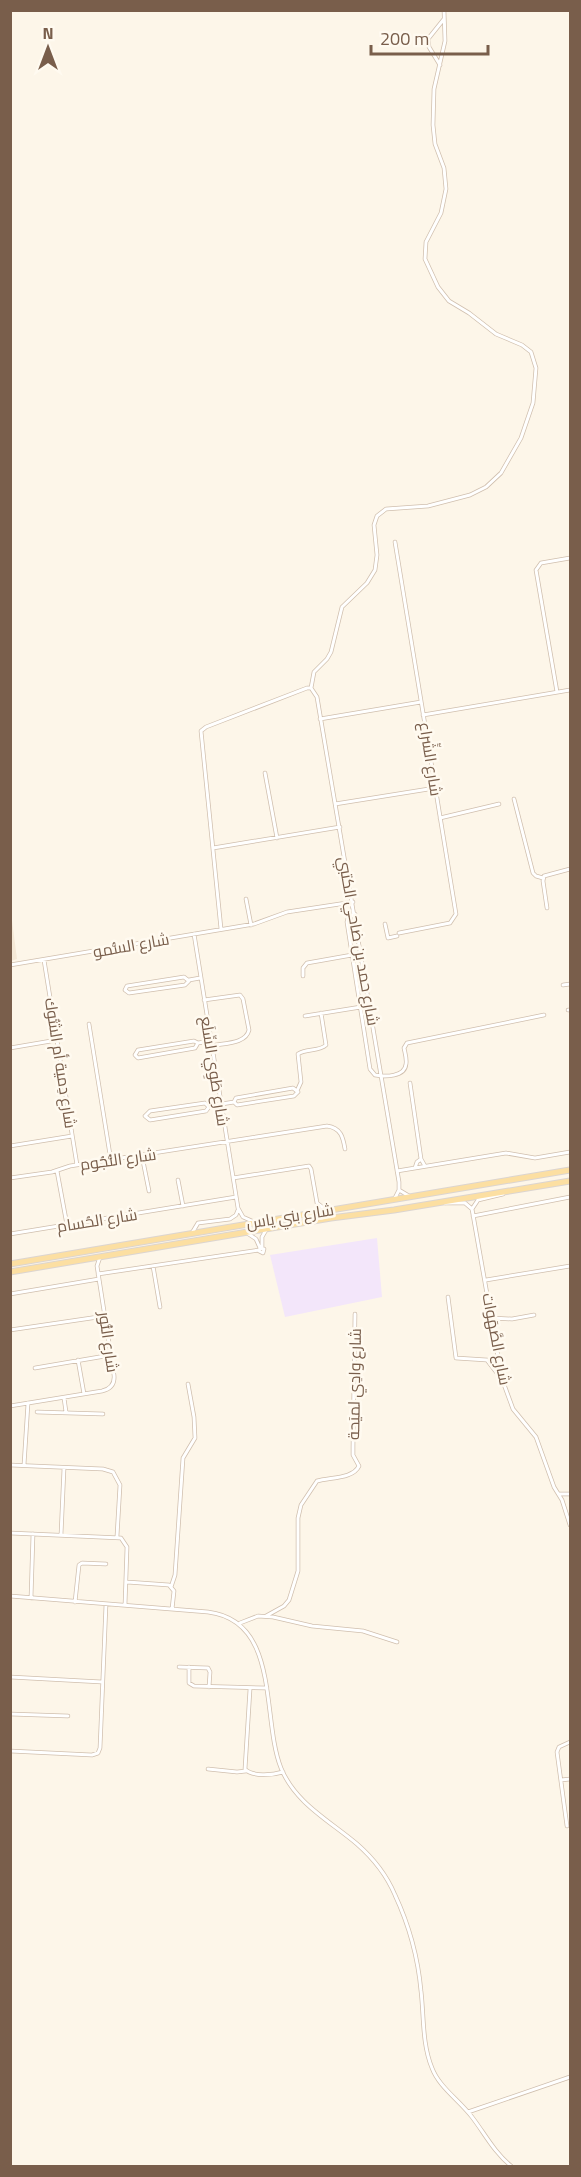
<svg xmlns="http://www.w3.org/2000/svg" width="581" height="2177" viewBox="0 0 581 2177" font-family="'Titillium Web',Cairo,sans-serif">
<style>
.residential{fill:#f5e9d7}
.education{fill:#f3e6fa}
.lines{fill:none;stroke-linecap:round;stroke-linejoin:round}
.minor-casing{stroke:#d0bfae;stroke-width:4.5}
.primary-casing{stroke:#dcd5d0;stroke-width:7}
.minor{stroke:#fff;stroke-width:3}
.primary{stroke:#fcdfa2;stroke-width:5}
.labels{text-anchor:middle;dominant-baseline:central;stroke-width:5;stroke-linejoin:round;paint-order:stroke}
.street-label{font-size:16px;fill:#795e4b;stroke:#fffaf0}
</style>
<rect width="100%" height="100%" fill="#fdf6e9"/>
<path class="residential" d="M11,913L17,959L11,961H10Z"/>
<path class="education" d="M377,1238L382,1297L285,1317L270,1255Z"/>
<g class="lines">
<g class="minor-casing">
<path id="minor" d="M440,65L429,47L428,39L444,19
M395,542L456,914L450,923L399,933
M311,688L314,672L327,659L331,652L342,607L367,583L375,570L377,555L374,525L377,516L386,509L428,506L470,495L486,487L501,473L521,438L533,403L536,368L531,352L522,345L496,334L469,313L449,301L438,287L425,259L426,242L441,213L446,189L444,168L435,144L433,125L434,89L445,41L444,10
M557,692L536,570L541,563L570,558
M423,715L570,690
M320,719L421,702
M265,773L277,838
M514,799L533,873L536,876L543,878
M335,804L435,788
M440,818L499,804
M213,848L340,827
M246,899L251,925
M547,908L543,881L544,876L570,869
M355,914L348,918L347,922L370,1069L375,1075C385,1077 405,1077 406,1064C407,1059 405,1053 404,1048L407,1043L544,1015
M385,924L388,938L397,936
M221,929L201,731L206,727L307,688H311L317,697L399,1182V1190L395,1198
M194,934L238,1208L243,1217L252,1221
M44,960L77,1165
M10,965L254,924L287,912L353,902
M303,976V968L307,963L352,955
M184,977L189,981L185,985L129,993L125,990L127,986Z
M189,980L200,978
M563,985L570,984
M204,1000L240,995L243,999L249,1030C246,1044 224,1043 211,1046
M568,1010H570
M305,1016L361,1007
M89,1024L111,1161
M194,1041L198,1043L195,1048L138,1058L135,1055L138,1050Z
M198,1043L210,1041
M10,1048L57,1040
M410,1083L421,1159L425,1166
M293,1088L298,1092L294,1096L237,1105L234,1102L236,1098Z
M297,1091L301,1082L298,1054C306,1048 319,1052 326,1045L321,1013
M205,1103L209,1107L206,1111L150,1120L145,1116L150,1111Z
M209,1106L234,1102
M10,1146L72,1136
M142,1156L149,1191
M415,1168L417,1162L421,1159
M57,1171L67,1225
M397,1171L506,1153L535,1158L570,1152
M10,1178L52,1172L70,1166L327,1126C341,1128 343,1137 345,1149
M233,1178L309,1166L311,1169L317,1203L326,1210
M178,1180L183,1206
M399,1190L409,1196
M445,1203H465L472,1209L502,1379L513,1409L536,1437L554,1487L562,1500L570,1525
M472,1209L478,1200L503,1194
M473,1216L570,1197
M192,1233L198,1223L230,1219L236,1215L238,1210
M247,1233L256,1239L260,1248
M10,1234L236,1197
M260,1248L264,1249L263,1253L259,1251Z
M262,1248V1237L266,1230
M153,1266L160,1307
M98,1274L259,1250
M486,1280L570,1266
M10,1294L99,1279
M448,1297L456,1358L487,1360L501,1378
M492,1318L512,1319L534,1315
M10,1330L105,1316
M78,1360L84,1394
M35,1368L111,1355
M64,1398L66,1412
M10,1406L102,1391C111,1389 115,1384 114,1375L97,1266L100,1257
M37,1412L103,1414
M10,1465L103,1469L113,1472L120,1485L117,1536
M24,1465L28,1403
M559,1494H570
M10,1533L121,1538L127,1547L125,1605
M61,1535L64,1468
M127,1582L169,1585L174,1591L172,1609
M171,1587L175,1575L183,1458L195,1438L194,1417L188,1384
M10,1596L208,1612C281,1621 261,1718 281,1768C295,1803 330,1821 357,1844C373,1858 387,1876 395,1895C409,1925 418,1958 421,1991C424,2016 422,2044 432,2068C439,2087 459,2100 472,2117C485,2134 494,2152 511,2166
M31,1598L33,1534
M75,1602L79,1565L82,1563L106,1564
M266,1616L284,1606L289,1600L298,1571V1518L301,1505L317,1481C330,1477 353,1479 359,1466L353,1455V1446L355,1314
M240,1623L258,1616L273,1617L312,1626L363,1631L397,1642
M179,1667L208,1668L210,1672L209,1687
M189,1667V1683L194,1686L267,1688
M10,1677L102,1682
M250,1689L245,1769C252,1777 273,1775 283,1772
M10,1714L68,1716
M10,1751L92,1755L98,1753L100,1748L106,1604
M208,1769L237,1772L246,1771
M561,1780L570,1779
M567,1826L557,1752L559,1747L570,1742
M468,2112L570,2077"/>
</g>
<g class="primary-casing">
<path id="primary" d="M10,1264L570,1170
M10,1272L331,1218L394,1210L570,1181"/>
</g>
<use href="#minor" class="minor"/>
<use href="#primary" class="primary"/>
</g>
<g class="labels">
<g class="street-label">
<text transform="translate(431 759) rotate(81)">شارع الشِّراع</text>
<text transform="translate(359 941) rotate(80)">شارع حمد بن ضاحي الكتبي</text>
<text transform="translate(131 945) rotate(-10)">شارع السُّمو</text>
<text transform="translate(61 1063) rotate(81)">شارع دِمية أم الشُّوك</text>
<text transform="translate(215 1071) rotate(81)">شارع طَوِي السِّلَع</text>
<text transform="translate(118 1159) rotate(-8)">شارع النُّجُوم</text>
<text transform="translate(290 1216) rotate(-9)">شارع بني ياس</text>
<text transform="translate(97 1220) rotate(-9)">شارع الحُسام</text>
<text transform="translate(497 1339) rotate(79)">شارع الصَّهَوات</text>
<text transform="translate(109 1342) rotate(82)">شارع النُّور</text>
<text transform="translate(354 1384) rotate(-89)">شارع وادِي لميَحة</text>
</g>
</g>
<rect width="581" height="2177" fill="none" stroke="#795e4b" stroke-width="24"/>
<g transform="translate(48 48)" stroke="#fffaf0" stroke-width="4.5" paint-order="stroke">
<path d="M0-4.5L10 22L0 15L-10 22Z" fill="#795e4b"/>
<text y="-9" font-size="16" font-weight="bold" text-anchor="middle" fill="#795e4b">N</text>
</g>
<path d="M371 45v9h117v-9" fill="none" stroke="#795e4b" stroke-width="3"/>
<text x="380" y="45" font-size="18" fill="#795e4b" stroke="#fffaf0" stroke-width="4.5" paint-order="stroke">200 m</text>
</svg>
